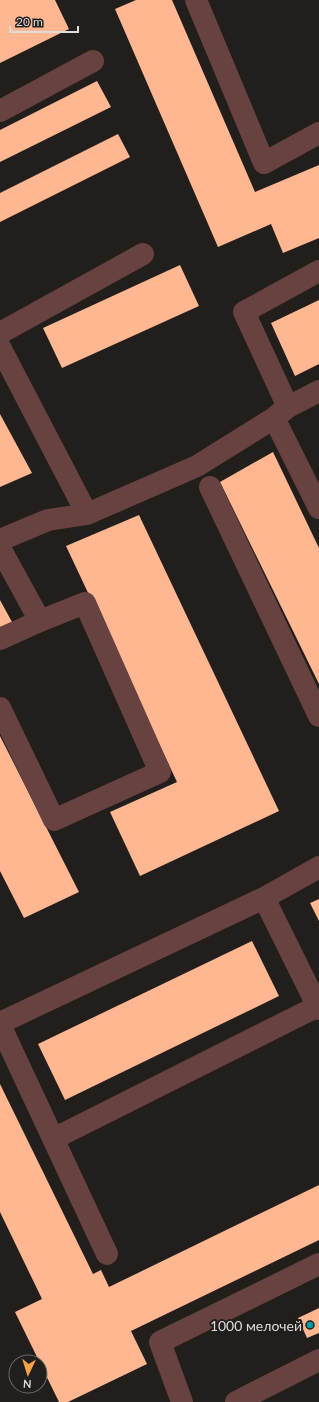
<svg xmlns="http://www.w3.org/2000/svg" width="319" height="1402" viewBox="0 0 319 1402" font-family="Lato,sans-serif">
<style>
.building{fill:#ffb792}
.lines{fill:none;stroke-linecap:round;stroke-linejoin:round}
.minor{stroke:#684141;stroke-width:22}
.culture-dot{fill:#0f9aa8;stroke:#211e1c;stroke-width:1.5}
.labels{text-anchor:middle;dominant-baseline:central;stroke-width:4;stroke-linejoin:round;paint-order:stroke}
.poi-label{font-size:14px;fill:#dfdddc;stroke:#211e1c;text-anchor:end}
</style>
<rect width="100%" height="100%" fill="#211e1c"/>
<path class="building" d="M0,0H55L69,29L0,63Z
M136,0H172L255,192L319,165V238L283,253L271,224L218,247L115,9Z
M97,81L111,107L0,162V130Z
M118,134L130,157L0,222V193Z
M180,265L199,306L62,368L43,328Z
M319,300V364L295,376L271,323Z
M0,414L32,473L0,487Z
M273,452L319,548V684L220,482Z
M139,515L279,811L140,876L110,812L177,782L66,546Z
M0,600L12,622L0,627Z
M0,736L79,892L24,918L0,871Z
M319,899V921L310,903Z
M252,941L279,996L65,1100L38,1044Z
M0,1084L93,1274L101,1270L109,1287L319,1185V1240L131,1331L147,1364L68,1402H59L15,1312L42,1299L0,1212Z
M319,1308V1333L307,1338L298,1318Z"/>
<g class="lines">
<path class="minor" d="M196,0L264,163L319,133
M0,111L93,61
M0,333L143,254
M0,347L87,514
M288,407L244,312L319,271
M274,418L319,508
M210,487L319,716
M0,540L48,520L87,514L197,466L274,418L288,407L319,391
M0,548L40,621
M0,639L40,621L85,603L160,772L54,820L0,708
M319,867L264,898L319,1009
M0,1023L264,898
M0,1025L107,1254
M53,1139L318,1006
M182,1402L160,1342L319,1264
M236,1402L319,1360"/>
</g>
<circle class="culture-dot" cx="310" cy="1325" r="4"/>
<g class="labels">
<g class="poi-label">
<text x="302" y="1325">1000 мелочей</text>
</g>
</g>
<g transform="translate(28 1374) rotate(184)"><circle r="19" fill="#211e1c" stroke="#6d6a69"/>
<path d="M0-3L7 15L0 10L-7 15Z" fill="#f6a248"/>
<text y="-6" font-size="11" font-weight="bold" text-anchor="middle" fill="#dfdddc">N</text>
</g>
<path d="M10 26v6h68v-6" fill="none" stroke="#dfdddc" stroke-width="2"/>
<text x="16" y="26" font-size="12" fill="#dfdddc" stroke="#211e1c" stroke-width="3" paint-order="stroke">20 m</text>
</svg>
